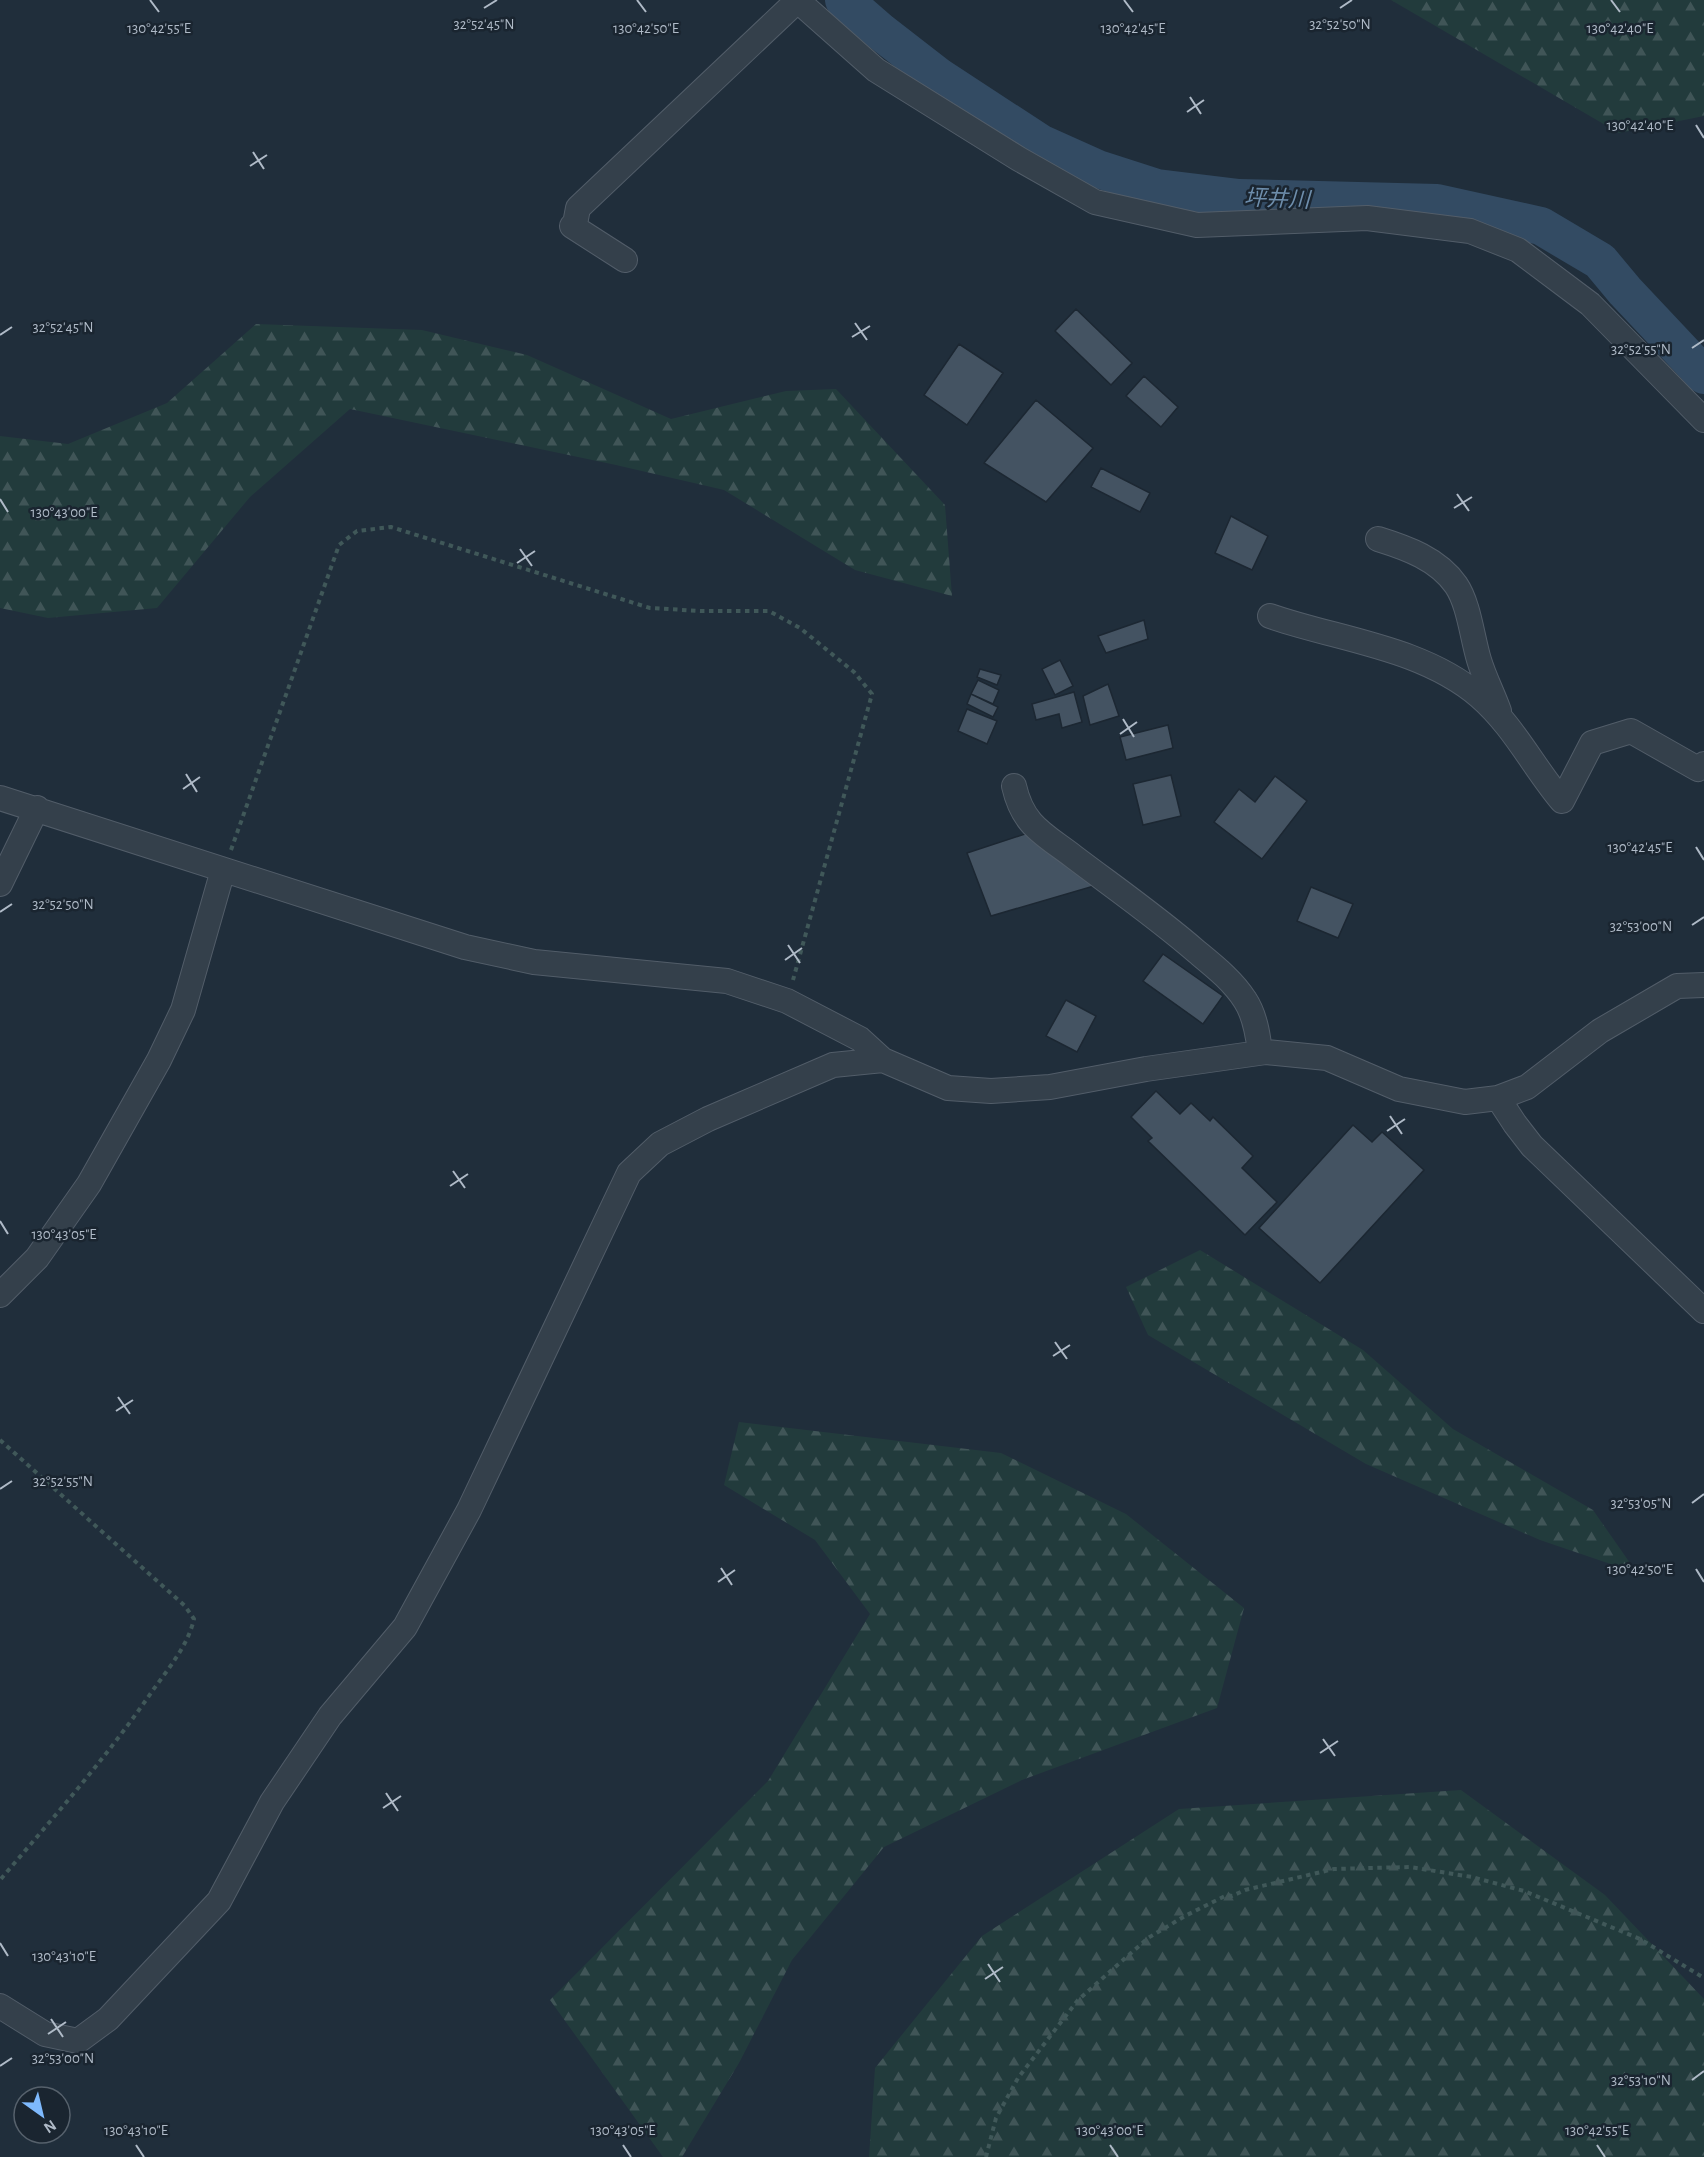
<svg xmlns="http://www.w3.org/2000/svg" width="1704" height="2157" viewBox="0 0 1704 2157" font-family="'Alegreya Sans','Noto Sans JP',sans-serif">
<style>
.forest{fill:url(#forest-firs)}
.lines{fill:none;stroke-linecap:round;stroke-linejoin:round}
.river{stroke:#334b63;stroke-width:38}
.building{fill:#445362;stroke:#1c2732;stroke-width:1.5}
.street-casing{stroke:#525d69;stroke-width:26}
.path{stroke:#405859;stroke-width:4;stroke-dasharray:4.5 4.5;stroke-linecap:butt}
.street{stroke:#34404b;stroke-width:24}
.ticks{fill:none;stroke:#afbac7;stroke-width:2}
.labels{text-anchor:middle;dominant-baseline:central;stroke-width:5;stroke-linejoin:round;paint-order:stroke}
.water-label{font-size:22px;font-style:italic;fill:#6e8eac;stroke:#1a2530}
.ticks-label{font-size:15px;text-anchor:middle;fill:#afbac7;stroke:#1a2530;stroke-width:5;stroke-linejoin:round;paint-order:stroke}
</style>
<defs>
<pattern id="forest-firs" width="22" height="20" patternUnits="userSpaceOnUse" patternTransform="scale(1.5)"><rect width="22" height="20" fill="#223b3c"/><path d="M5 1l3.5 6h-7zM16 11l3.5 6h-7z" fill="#405557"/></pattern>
</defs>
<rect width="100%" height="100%" fill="#202e3b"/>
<path class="forest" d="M1391,0H1704V116L1619,133Z
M256,324L422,330L527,355L671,419L786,391L836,389L945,505L952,596L855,570L724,490L616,465L350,409L250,497L157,608L48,618L0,608V436L68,444L167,403Z
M1200,1250L1363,1350L1453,1429L1593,1510L1637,1573L1540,1540L1366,1464L1148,1335L1126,1287Z
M739,1422L1001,1453L1126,1514L1244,1608L1217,1708L1022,1780L884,1847L792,1960L739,2063L682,2157H663L550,2000L768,1781L870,1614L815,1540L724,1485Z
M1461,1790L1605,1895L1704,1999V2157H869L875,2068L982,1936L1179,1809Z"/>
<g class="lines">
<path class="river" d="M844,0L881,32L939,77L1040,143L1098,169L1157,188L1239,198L1437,203L1541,226L1600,261L1625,291L1704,375"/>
</g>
<path class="building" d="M1076,309L1132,363L1111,385L1055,331Z
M959,344L1003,373L967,425L924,395Z
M1144,376L1178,407L1161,427L1126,396Z
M1036,400L1093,448L1046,502L984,463Z
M1101,468L1150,493L1140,512L1091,487Z
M1231,516L1268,536L1252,570L1215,553Z
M1144,620L1148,639L1106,653L1098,636Z
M1060,660L1073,686L1055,695L1042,669Z
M980,669L1001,675L997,685L977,677Z
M978,680L999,690L993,704L971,694Z
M1108,684L1119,716L1090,725L1083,696Z
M1074,692L1082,722L1062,728L1059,714L1036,720L1032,704Z
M971,694L998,707L993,717L967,704Z
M967,709L997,721L987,744L958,731Z
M1168,725L1173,748L1126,760L1120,737Z
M1171,775L1181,816L1143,825L1133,784Z
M1275,776L1307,801L1262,859L1214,822L1239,789L1255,802Z
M1031,832L1094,886L991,916L967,853Z
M1311,887L1353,904L1338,938L1297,921Z
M1163,954L1223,996L1203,1024L1143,981Z
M1066,1000L1096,1016L1077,1052L1046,1036Z
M1156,1091L1180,1114L1191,1103L1210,1121L1213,1117L1253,1156L1242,1168L1277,1202L1245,1235L1148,1141L1152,1138L1131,1117Z
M1353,1125L1372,1142L1382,1132L1424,1170L1320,1283L1259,1228Z"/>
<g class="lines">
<g class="street-casing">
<path id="street" d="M797,0L876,70L1019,159L1095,202L1197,225L1367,218L1470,231L1518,250L1590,304L1704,420
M625,260L572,226L575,224L578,208L798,0
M1378,539C1407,548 1438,559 1456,585C1469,604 1472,637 1479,660C1484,677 1493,694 1499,711
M1270,616C1339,640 1421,647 1479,696C1513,725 1534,768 1562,801L1592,743L1631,731L1698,769L1704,764
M1014,786C1023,826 1044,834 1074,857C1115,888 1158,918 1197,952C1214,966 1233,981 1245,1000C1255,1015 1258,1035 1260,1052
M0,798L465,947L534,962L727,981L787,1001L860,1039L883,1060L948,1088L991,1091L1050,1087L1146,1069L1266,1052L1327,1058L1399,1089L1465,1102L1498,1098L1527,1087L1600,1031L1677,986L1704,985
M0,884L37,808
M1498,1098L1515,1124L1532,1146L1704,1311
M0,1295L37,1258L89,1184L159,1060L183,1010L223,870
M0,2006L45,2034L78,2041L108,2019L219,1901L272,1802L330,1716L405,1627L469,1510L629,1173L660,1144L708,1119L833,1065L883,1060"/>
</g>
<path class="path" d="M231,850L339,545L357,531L391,527L650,608L701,611H769L800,628L854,672L872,694L793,980
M0,1440L185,1606L194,1619C188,1645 169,1668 153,1690C107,1757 53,1818 0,1880
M986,2157L996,2118L1018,2078L1078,2000L1148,1938L1185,1916L1227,1895L1232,1896L1245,1890L1334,1869L1410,1867L1472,1877L1524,1891L1640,1939L1704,1978"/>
<use href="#street" class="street"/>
</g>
<path class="ticks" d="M150,0L159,12M637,0L646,12M1124,0L1133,12M1611,0L1620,12M484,8L497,0M1340,8L1352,0M1190,97L1201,114M1187,112L1204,100M1696,125L1704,138M253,152L264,169M250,166L267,155M855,323L867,340M0,335L12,327M852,337L870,326M1692,348L1704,340M1457,494L1469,511M0,499L8,512M1454,508L1472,497M520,549L532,566M517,563L535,551M1123,719L1134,737M1120,734L1137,722M186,774L197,792M183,789L200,777M1696,847L1704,860M0,912L12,904M1692,925L1704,917M788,945L800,963M785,960L802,948M1390,1116L1402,1134M1387,1131L1405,1119M453,1171L465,1188M450,1186L468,1174M0,1221L8,1234M1055,1342L1067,1359M1053,1356L1070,1345M118,1397L130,1414M116,1411L133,1400M0,1489L12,1481M1692,1503L1704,1494M721,1568L732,1585M1696,1569L1704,1582M718,1582L735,1570M1323,1739L1335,1756M1320,1753L1338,1741M386,1793L398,1811M383,1808L401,1796M0,1943L8,1956M988,1964L1000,1982M985,1979L1003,1967M51,2019L63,2037M48,2034L66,2022M0,2066L12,2058M1692,2080L1704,2071M136,2145L144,2157M623,2145L631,2157M1110,2145L1118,2157M1597,2145L1605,2157"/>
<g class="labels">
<g class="water-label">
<text transform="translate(1277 199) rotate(2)">坪井川</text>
</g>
</g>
<g class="ticks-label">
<text x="484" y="29">32°52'45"N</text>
<text x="1340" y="29">32°52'50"N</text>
<text x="1620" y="33">130°42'40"E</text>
<text x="159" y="33">130°42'55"E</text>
<text x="646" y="33">130°42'50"E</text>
<text x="1133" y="33">130°42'45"E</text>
<text x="1640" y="130">130°42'40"E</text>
<text x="63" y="332">32°52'45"N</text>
<text x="1641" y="354">32°52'55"N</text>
<text x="64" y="517">130°43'00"E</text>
<text x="1640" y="852">130°42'45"E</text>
<text x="63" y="909">32°52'50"N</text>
<text x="1641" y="931">32°53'00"N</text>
<text x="64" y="1239">130°43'05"E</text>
<text x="63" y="1486">32°52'55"N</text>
<text x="1641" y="1508">32°53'05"N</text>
<text x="1640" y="1574">130°42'50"E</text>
<text x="64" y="1961">130°43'10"E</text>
<text x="63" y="2063">32°53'00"N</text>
<text x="1641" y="2085">32°53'10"N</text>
<text x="136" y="2135">130°43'10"E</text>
<text x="623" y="2135">130°43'05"E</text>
<text x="1110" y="2135">130°43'00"E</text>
<text x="1597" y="2135">130°42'55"E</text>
</g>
<g transform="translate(42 2115) rotate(146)"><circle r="28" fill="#1a2530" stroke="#56616c" stroke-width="1.5"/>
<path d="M0-4.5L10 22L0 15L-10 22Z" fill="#7eb9fd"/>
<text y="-9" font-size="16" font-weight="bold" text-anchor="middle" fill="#afbac7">N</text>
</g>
</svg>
